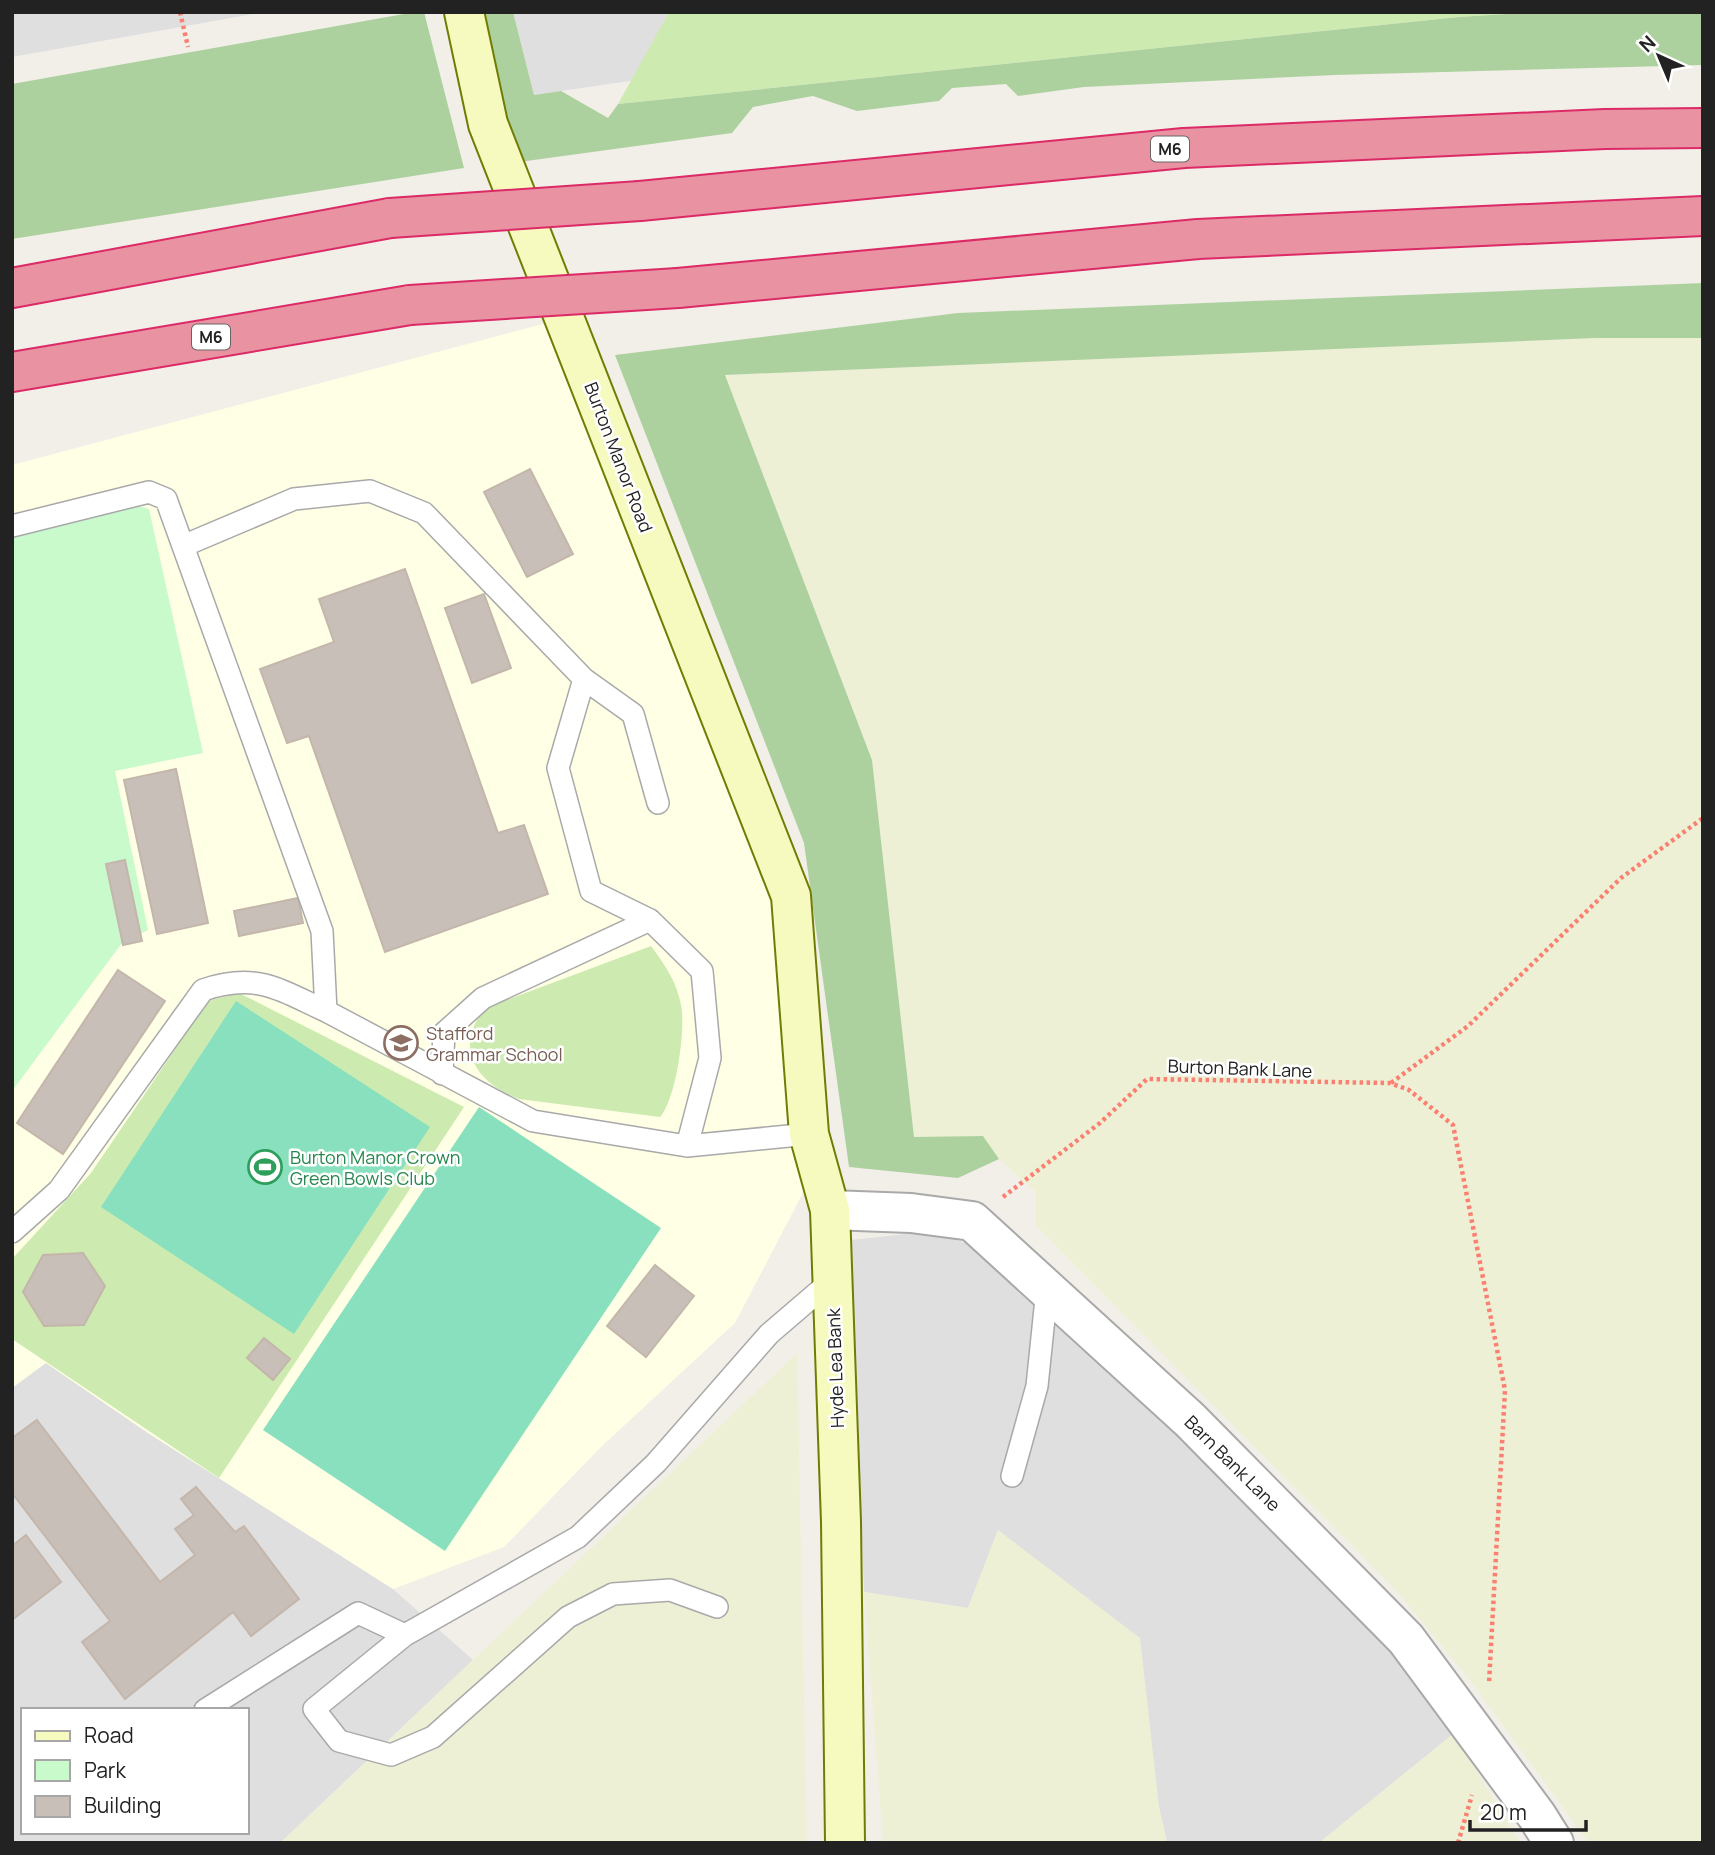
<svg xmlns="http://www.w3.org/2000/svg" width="1715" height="1855" viewBox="0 0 1715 1855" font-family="Manrope,sans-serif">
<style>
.residential{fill:#e0dfdf;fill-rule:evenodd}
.education{fill:#ffffe5}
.farmland{fill:#eef0d5}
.grass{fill:#cdebb0}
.forest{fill:#add19e}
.park{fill:#c8facc}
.pitch{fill:#88e0be}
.building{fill:#c7bfb8;stroke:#c4b6ab;stroke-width:2}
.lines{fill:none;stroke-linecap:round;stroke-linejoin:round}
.lane-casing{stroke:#a9a9a9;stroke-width:24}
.street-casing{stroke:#a9a9a9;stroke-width:42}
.secondary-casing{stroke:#707d05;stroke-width:42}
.highway-casing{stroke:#dc2a67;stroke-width:42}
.path{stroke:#fa8072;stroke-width:4.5;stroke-dasharray:3.5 3.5;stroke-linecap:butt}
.lane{stroke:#fff;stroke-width:21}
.street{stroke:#fff;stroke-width:38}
.secondary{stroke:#f7fabf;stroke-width:38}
.highway{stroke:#e892a2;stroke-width:38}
.highway-bridge-casing{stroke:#dc2a67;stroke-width:42;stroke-linecap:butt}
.highway-bridge{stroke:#e892a2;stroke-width:38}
.labels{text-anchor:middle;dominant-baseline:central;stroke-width:5;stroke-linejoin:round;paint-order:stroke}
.shield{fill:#fff;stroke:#646464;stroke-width:2}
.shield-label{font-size:16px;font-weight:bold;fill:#222}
.street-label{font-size:18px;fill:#222;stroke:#fff}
.education-label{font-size:18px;fill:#785e54;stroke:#fff;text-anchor:start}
.leisure-label{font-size:18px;fill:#27864d;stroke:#fff;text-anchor:start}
</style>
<rect width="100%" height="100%" fill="#f2efe9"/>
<path class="residential" d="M12,12H265L12,57Z
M513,12H1251L1010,25L534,95Z
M933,1231L976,1247L1204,1451L1374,1631L1453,1734L1319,1843H1167L1159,1807L998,1530L968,1608L864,1592L851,1240Z
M45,1362L148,1433L393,1589L473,1660L280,1843H12V1388ZM23,1710H247V1832H23Z"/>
<path class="education" d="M558,320L773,902L807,1185L735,1323L602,1446L504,1547L393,1589L148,1433L46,1363L12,1388V465Z"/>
<path class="farmland" d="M1595,338H1703V1843H1589L1473,1684L1397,1591L1036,1226V1192L999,1159L983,1136L914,1138L872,760L725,375Z
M797,1353L807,1843H281L473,1660Z
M998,1530L1140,1638L1159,1807L1167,1843H883L864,1592L968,1608Z
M1453,1734L1521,1843H1319Z"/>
<path class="grass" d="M690,12H1536L1459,17L618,104L668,14Z
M651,946C665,965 677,982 681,1005C686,1029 676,1099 660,1117L519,1099C476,1083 453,1048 485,1008Z
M239,993L464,1107L219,1478L12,1339V1259L91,1173L208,1001Z"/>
<path class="forest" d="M415,12H424L464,168L12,239V84Z
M480,12H513L534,95L561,91L608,118L618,104L1459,17L1536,12H1703V65L1335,75L1084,87L1018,96L1006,84L952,88L939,101L857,111L813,96L753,107L732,133L519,162L501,123Z
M1703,283V338H1595L725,375L872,760L914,1137L983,1136L999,1159L958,1178L849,1167L804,843L615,355L958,313Z"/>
<path class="park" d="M115,500L149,509L203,753L115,771L148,930L122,943L12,1091V523Z"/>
<path class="pitch" d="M236,1001L430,1127L294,1334L101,1207Z
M479,1107L661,1228L445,1551L263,1430Z"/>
<path class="building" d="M530,469L573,554L527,577L484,492Z
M405,569L498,833L524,825L548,894L385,952L309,736L287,743L260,669L334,642L319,599Z
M484,594L511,668L472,683L445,608Z
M176,769L208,923L157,934L124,780Z
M125,860L142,941L123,945L106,864Z
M298,898L303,923L239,936L234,911Z
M118,970L165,1001L63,1154L17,1123Z
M83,1253L105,1286L84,1325L44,1326L23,1292L43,1255Z
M655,1265L694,1296L646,1357L607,1326Z
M264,1338L290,1359L273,1380L247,1358Z
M37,1420L160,1582L195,1555L175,1529L194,1515L181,1499L196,1487L235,1532L244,1526L299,1599L251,1636L233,1612L125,1699L82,1642L110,1621L12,1493V1438Z
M26,1535L61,1582L12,1620V1546Z"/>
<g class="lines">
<g class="lane-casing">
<path id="lane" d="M12,526L149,492L166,499L322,931L326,1011L533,1121L687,1146L809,1134
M183,546L294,499L370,491L424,513L584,679L558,768L591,891L650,920
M584,679L633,714L658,803
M442,1074L444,1033L483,998L650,920L702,971L710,1058L687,1146
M12,1232L59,1190L203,990C256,972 278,989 326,1011
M1012,1476L1037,1386L1047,1289
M717,1607L670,1590L613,1594L568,1617L433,1737L391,1755L339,1741L314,1709L405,1635L578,1537L656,1463L769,1334L832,1280
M205,1710L358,1613L405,1635"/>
</g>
<g class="street-casing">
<path id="street" d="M830,1210L911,1213L972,1221L1190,1420L1406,1639L1537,1816L1554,1843"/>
</g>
<g class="secondary-casing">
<path id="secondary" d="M464,12L488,124L791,896L809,1134L830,1210L841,1522L845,1843"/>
</g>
<g class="highway-casing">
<path id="highway" d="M640,201L1184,148L1605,129L1703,128
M12,288L390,218
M678,288L1198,239L1703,216
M12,372L410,305"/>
</g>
<path class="path" d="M180,12L188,47
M1391,1083L1468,1026L1621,878L1703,818
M1003,1197L1100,1123L1147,1079L1390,1083L1409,1090L1453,1125L1505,1390L1489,1683
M1458,1843L1472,1795"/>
<use href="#lane" class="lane"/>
<use href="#street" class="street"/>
<use href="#secondary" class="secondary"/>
<use href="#highway" class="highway"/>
<g class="highway-bridge-casing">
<path id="highway-bridge" d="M390,218L640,201
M410,305L678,288"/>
</g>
<use href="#highway-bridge" class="highway-bridge"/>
</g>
<defs>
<g id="school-ring" transform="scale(1.75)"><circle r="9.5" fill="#fff" stroke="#8d6e63" stroke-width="1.5"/><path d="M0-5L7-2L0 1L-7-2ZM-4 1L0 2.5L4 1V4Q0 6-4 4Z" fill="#8d6e63"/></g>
<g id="stadium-ring" transform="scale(1.75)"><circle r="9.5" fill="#fff" stroke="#2e9e5b" stroke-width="1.5"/><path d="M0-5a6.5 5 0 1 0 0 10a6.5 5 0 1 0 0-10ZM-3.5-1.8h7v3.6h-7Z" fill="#2e9e5b"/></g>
</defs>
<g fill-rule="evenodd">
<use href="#school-ring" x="401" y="1043"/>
<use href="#stadium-ring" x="265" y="1167"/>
</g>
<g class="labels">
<g class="shield">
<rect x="1151" y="136.5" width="38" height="25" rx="5"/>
<rect x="192" y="324.5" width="38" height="25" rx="5"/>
</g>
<g class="shield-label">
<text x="1170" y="149">M6</text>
<text x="211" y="337">M6</text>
</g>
<g class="street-label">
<text transform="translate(619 457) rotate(69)">Burton Manor Road</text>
<text transform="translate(1240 1068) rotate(2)">Burton Bank Lane</text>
<text transform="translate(835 1368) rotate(-92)">Hyde Lea Bank</text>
<text transform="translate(1233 1463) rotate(45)">Barn Bank Lane</text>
</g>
<g class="education-label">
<text x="426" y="1033">Stafford<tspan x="426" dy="21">Grammar School</tspan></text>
</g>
<g class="leisure-label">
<text x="290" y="1157">Burton Manor Crown<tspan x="290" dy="21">Green Bowls Club</tspan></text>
</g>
</g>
<rect width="1715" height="1855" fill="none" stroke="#222222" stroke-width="28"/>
<rect x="21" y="1708" width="228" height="126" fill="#ffffff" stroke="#a7a7a7" stroke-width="2"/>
<rect x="35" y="1731" width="35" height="10" fill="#f7fabf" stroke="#a7a7a7" stroke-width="2"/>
<text x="84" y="1743" font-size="21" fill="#222222">Road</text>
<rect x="35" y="1760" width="35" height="21" fill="#c8facc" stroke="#a7a7a7" stroke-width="2"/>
<text x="84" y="1778" font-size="21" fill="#222222">Park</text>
<rect x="35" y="1796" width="35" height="21" fill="#c7bfb8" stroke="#a7a7a7" stroke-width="2"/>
<text x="84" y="1813" font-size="21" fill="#222222">Building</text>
<g transform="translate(1659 56) rotate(316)" stroke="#ffffff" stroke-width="5" paint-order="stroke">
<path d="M0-5L12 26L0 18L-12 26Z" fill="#222222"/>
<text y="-10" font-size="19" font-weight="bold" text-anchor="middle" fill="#222222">N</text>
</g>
<path d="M1470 1820v10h116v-10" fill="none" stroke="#222222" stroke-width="3.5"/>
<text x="1480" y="1820" font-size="21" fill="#222222" stroke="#ffffff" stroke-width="5" paint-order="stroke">20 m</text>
</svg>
